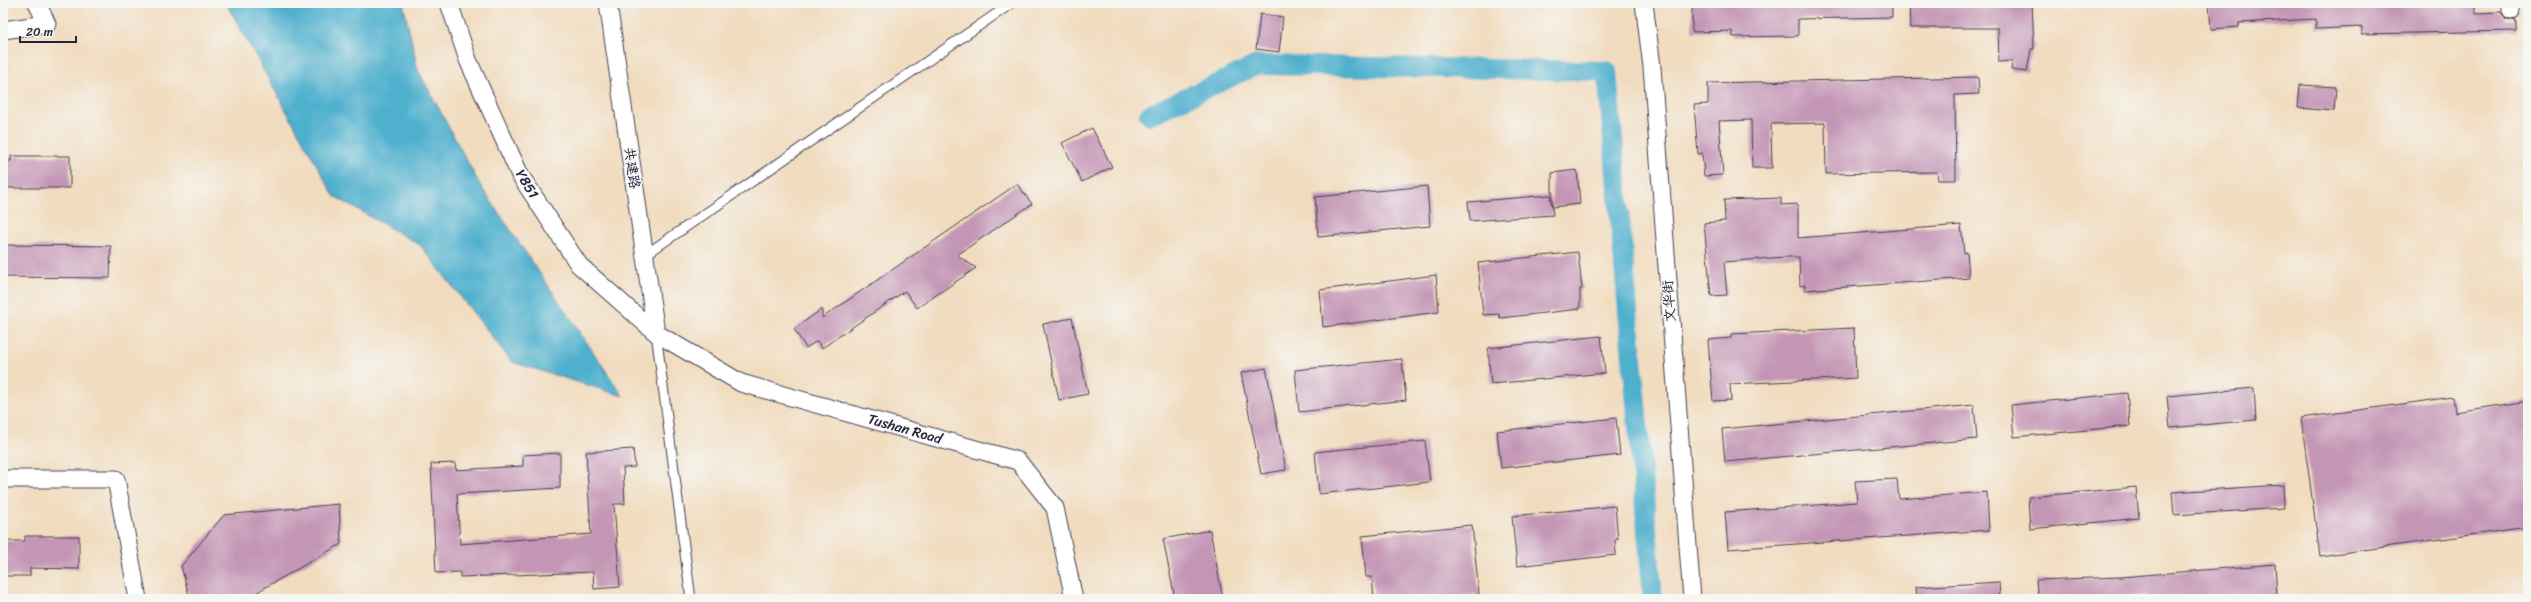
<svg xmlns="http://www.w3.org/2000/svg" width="2531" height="602" viewBox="0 0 2531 602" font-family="Sriracha,'LXGW WenKai TC',sans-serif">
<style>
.water{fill:#4fb0ce;stroke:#386984}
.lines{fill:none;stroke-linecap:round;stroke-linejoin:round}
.canal{stroke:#4fb0ce;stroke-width:20}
.building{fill:#c496b5}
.lane-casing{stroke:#413e4f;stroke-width:11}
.street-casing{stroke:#413e4f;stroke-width:19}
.lane{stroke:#fff;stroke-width:9}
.street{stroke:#fff;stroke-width:17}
.labels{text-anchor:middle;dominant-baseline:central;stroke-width:3;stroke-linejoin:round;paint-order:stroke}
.street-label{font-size:14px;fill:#22223b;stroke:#f6f6f2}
</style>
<rect width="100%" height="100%" fill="#f6f6f2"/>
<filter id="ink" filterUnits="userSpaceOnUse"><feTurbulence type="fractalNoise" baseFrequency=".025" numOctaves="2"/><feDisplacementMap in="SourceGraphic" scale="8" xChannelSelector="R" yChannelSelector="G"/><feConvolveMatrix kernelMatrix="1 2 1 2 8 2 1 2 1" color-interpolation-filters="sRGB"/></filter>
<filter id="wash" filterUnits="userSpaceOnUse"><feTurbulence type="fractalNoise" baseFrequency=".012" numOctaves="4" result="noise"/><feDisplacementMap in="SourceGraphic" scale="16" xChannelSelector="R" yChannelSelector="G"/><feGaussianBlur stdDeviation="0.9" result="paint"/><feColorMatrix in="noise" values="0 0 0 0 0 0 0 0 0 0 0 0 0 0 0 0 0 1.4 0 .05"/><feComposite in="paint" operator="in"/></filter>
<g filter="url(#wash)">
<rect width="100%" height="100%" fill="#f1dcbf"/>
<path class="water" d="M226,3H403L418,70L480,185L623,396L512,362L420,245L334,196Z"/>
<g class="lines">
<path class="canal" d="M1149,115L1257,65L1607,71L1653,599"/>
</g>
<g id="blocks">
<path class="building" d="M1692,3H1892V17L1798,19V36L1733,37L1732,31L1692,32Z
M1909,3H2032L2034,49H2031L2027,72L2011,70L2012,61L1999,62L1998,28H1910Z
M2209,3H2476V13L2501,12L2506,20H2516V31L2362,34V27L2316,29V19L2239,23V27L2211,29Z
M1260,14L1283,17L1279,52L1256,49Z
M1978,77L1979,94L1955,95L1956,180H1938L1937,172L1826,174L1825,123L1771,124L1772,168H1752L1751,120L1719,121L1723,175L1704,176L1702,153L1698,154L1694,105L1708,104V83Z
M2300,85L2336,87L2334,111L2298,108Z
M1092,128L1112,167L1082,182L1062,143Z
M11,156H70V188H3V161H11Z
M1577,170L1580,204L1552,207L1553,215L1470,221L1468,202L1550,195L1552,206V173Z
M1017,184L1032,204L957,255L976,268L917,308L905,291L822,348L817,341L806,348L794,329L822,309V318Z
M1427,186L1430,226L1318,237L1315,197Z
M1781,198V205L1798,204V238L1961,225L1964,253L1967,252L1969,278L1805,290V285L1800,286L1799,257H1784L1724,262L1727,295L1711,296L1704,223L1725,221L1724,200Z
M3,245L111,246L110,278L3,277Z
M1578,252L1582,289H1580V309L1500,318L1499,314L1483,315L1478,263Z
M1436,275L1439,312L1323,327L1320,290Z
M1072,318L1088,394L1059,400L1043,324Z
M1854,328L1856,378L1730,384L1731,400L1713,401L1708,340L1731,338V334Z
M1601,336L1605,373L1491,384L1488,348Z
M1402,359L1406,400L1299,412L1295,370Z
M1266,368L1286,470L1261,474L1241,373Z
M2254,388L2256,420L2170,428L2167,396Z
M2127,393L2130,426L2014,437L2011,405Z
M2453,397L2455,412L2528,401V527L2320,556L2301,418Z
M1974,405L1977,439L1725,462L1722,429Z
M1616,418L1620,455L1501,468L1497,431Z
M1425,441L1430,482L1319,494L1315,452Z
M633,449L635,467L623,468L625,504H614L620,587L594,589L593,572L460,577V572L436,573L431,464L455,463L456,470L523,466V455L560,453V488L457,494L460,544L591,534L586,452Z
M1897,479L1899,499L1987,492L1989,530L1728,549L1725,512L1857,502L1855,481Z
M2283,485L2284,508L2174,515L2172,492Z
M2136,487L2139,518L2030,529L2028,497Z
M339,504L341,544L245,599H190L181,566L224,515Z
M1615,506L1618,539L1615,540L1616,555L1517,566L1512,516Z
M1472,525L1479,594L1436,599H1374L1372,577H1366L1362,536Z
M1210,530L1223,599H1175L1163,539Z
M25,536H79V569L30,568V576H3V541H25Z
M2275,564L2277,595L2224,599H2147L2146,596L2038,599L2036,580L2121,577Z
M1999,582L2000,599H1917L1916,587Z"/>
</g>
</g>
<g filter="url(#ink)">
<use href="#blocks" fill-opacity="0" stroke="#413e4f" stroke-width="1"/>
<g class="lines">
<g class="lane-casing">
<path id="lane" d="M645,255L1012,3
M656,333L691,599"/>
</g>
<g class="street-casing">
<path id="street" d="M449,3L468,60L520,175L579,265L656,333L741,383L1018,461L1055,508L1074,599
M608,3L656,333
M1644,3L1652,67L1692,599
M2511,11V3
M3,30L47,24L37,3
M3,479H116L138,599"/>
</g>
<use href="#lane" class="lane"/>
<use href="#street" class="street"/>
</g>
</g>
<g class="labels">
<g class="street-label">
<text transform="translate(632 168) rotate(82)">共建路</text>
<text transform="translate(527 184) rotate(59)">Y851</text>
<text transform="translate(1669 301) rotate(-94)">文华街</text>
<text transform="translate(905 429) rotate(16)">Tushan Road</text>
</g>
</g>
<rect width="2531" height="602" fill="none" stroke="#f6f6f2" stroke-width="16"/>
<path d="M20 36v6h56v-6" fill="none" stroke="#22223b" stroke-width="2"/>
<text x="26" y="36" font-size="12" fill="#22223b" stroke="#f6f6f2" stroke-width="3" paint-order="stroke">20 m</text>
</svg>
